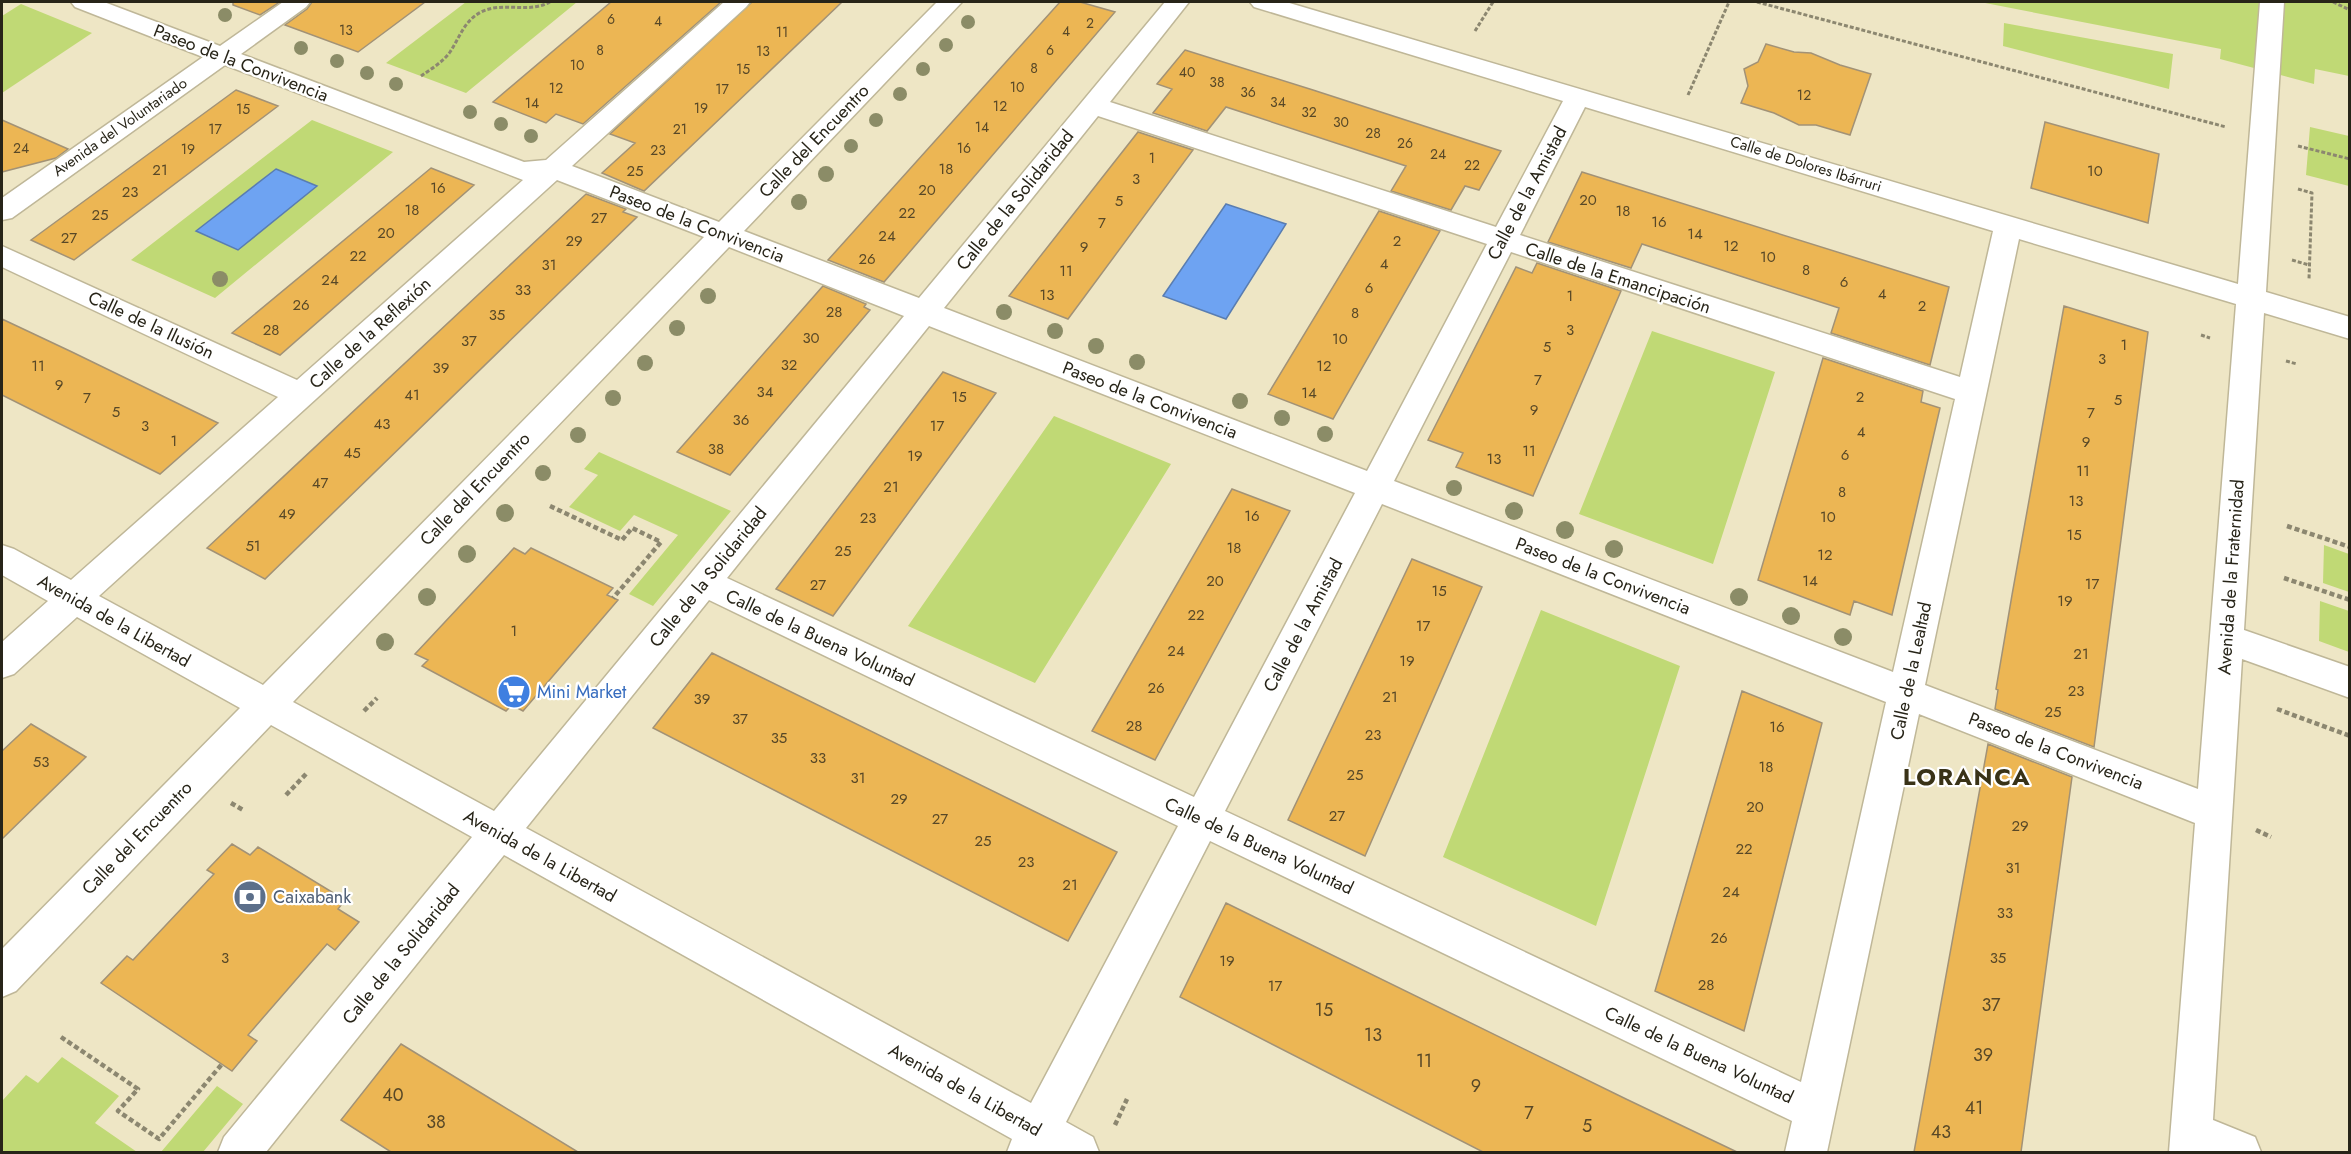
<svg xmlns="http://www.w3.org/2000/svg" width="2351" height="1154" viewBox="0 0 2351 1154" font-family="Jost,sans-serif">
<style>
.green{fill:#c0d975}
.water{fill:#6ea3f2;stroke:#597db1;stroke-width:1.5}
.building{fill:#ecb654;stroke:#a29276;stroke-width:1.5}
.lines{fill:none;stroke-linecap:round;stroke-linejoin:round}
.minor-casing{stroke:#bfb798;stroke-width:3}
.path-far1{stroke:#8c8770;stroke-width:3;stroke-dasharray:4 2;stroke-linecap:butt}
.path{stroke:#8c8770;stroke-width:4.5;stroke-dasharray:5 3;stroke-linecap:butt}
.minor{fill:#fff;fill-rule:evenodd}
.tree{fill:#8b8c67}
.labels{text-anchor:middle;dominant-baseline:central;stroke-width:4.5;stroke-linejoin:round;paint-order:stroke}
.far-number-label{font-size:14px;fill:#584827}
.far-street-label{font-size:15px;fill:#272418;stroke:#fff}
.number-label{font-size:15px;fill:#584827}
.street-label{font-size:18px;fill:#272418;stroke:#fff}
.shop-label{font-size:18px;fill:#366cbe;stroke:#fff;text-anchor:start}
.service-label{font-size:18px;fill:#4e5e75;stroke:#fff;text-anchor:start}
.near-number-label{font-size:18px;fill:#584827}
.district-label{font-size:24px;font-weight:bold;letter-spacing:1.5px;fill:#393217;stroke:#fff}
</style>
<rect width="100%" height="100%" fill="#eee6c5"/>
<path class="green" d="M466,2H577L466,93L386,63Z
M1980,2H2349V76L2315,69L2314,84L2220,59L2221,49Z
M21,4L92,33L2,93V16Z
M2004,23L2173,54L2169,89L2003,46Z
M312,120L393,152L215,298L131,260Z
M2310,127L2349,136V186L2306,175Z
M1652,331L1775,372L1713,564L1579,514Z
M1054,416L1171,464L1035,683L908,626Z
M599,452L731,511L653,606L629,594L678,535L634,515L620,531L569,507L598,475L584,469Z
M2324,545L2349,554V592L2323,583Z
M2320,601L2349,611V652L2319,641Z
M1541,610L1680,666L1596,926L1443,857Z
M62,1057L119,1096L95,1123L137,1152H2V1101L26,1075L38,1083Z
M217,1086L243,1104L203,1152H161Z"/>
<path class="water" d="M276,169L317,186L238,250L196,231Z
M1226,204L1286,224L1226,319L1163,296Z"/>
<path class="building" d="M233,2H280L260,15L233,5Z
M312,2H425L358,52L285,25L307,9Z
M611,2H721L583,124L556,114L546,123L493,102Z
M752,2H842L644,191L602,173L635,143L610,134Z
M1060,2H1080L1115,12L884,282L828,260Z
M1766,44L1794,52L1811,53L1840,65L1871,74L1850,135L1816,125H1799L1774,113L1741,103L1748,86L1744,69L1758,62Z
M1185,50L1313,90L1501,151L1479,190L1465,186L1451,210L1391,191L1406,166L1226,107L1207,131L1153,113L1172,89L1157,84Z
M236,90L278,106L74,260L31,240Z
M2,120L68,149L56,158L2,172Z
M2045,122L2159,154L2148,223L2031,188Z
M1138,132L1193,150L1068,319L1009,296Z
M431,168L474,185L280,355L232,333Z
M1582,172L1949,287L1930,365L1831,333L1839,308L1740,276L1642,244L1631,268L1548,242Z
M586,194L626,209L623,212L637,217L265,579L207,548Z
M1379,211L1440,231L1333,419L1268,394Z
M1537,263L1621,291L1533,496L1456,467L1463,453L1428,440L1516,267L1532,273Z
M823,286L866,304L864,307L870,310L730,475L677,452Z
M2064,306L2148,332L2094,747L1995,709L1998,690L1996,689L2012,595Z
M2,319L72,352L218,423L160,474L2,395Z
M1823,358L1923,391L1921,402L1940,408L1892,615L1854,601L1850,615L1758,580Z
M943,372L996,393L833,616L776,589Z
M1232,489L1290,511L1155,760L1092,731Z
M514,548L525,554L531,548L613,588L607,595L618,600L523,711L512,705L506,711L422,666L428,660L415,654Z
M1412,559L1482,587L1365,856L1288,820Z
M712,653L1117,852L1068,941L653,728Z
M1742,691L1822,723L1744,1031L1655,991Z
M31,724L86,757L2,839V751Z
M1988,744L2072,777L2021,1152H1914Z
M232,844L250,855L258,847L345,900L338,909L359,922L335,950L327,944L248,1035L257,1041L232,1071L101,983L127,956L133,960L214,874L207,870Z
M1226,903L1626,1099L1737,1152H1483L1180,997Z
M401,1044L486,1096L578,1152H391L341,1120Z"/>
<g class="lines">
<g class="minor-casing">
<path id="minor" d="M71,2H104L220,46L283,2H310L306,7L241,54L524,162L546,160L724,2H750L746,7L572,166L719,222L937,2H962L744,231L919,298L1165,2H1189L1110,102L1496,227L1563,101L1254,7L1250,2H1286L2238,284L2260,2H2284L2266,292L2350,317V339L2264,313L2244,630L2350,667V698L2242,659L2213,1120L2255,1137L2261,1152H2169L2195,823L1919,714L1827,1152H1785L1792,1121L1210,841L1066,1122L1093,1137L1099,1152H1007L1012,1139L504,855L266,1152H218L224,1137L472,837L271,725L16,991L2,997V949L240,708L77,617L14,674L2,678V642L48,601L2,575V545L14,549L71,580L278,397L2,267V246L297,380L523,180L225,65L12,218L2,220V198L203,57L75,7ZM1585,107L1993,231L1960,377L1520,235ZM1098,116L1487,244L1367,471L944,308ZM557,180L704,237L263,685L99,596ZM2019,239L2236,304L2198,789L1925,685ZM729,247L904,316L494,811L293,702ZM1511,252L1955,399L1893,672L1394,481ZM929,326L1355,493L1194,797L727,578ZM1382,504L1886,702L1801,1082L1225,811ZM709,600L1178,826L1031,1103L526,828Z"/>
</g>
<path class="path-far1" d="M1757,2L2226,127
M2333,2L2350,10
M1475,31L1493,2
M421,76C431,69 443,62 450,52C460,37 464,21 481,12C503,1 528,14 550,2
M1688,95L1729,2
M2298,146L2350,159
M2298,189L2312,193L2309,279
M2292,260L2309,265
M2201,335L2210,338
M2286,361L2297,364"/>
<path class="path" d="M550,506L622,540L632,528L661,542L613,598
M2287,526L2350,547
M2284,578L2350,600
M2277,709L2350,736
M364,711L377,698
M286,795L306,774
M231,803L243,810
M2256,830L2271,837
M61,1037L138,1089L118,1111L159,1139L222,1064
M1115,1125L1127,1099"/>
<use href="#minor" class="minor"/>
</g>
<g class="tree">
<circle cx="225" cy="15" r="7"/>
<circle cx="968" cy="22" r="7"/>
<circle cx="946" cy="45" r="7"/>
<circle cx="301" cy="48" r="7"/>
<circle cx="337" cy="61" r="7"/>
<circle cx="923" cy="69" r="7"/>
<circle cx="367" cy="73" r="7"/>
<circle cx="396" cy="84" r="7"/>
<circle cx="900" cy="94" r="7"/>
<circle cx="470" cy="112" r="7"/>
<circle cx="876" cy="120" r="7"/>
<circle cx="501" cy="124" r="7"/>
<circle cx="531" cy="136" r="7"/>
<circle cx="851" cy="146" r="7"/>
<circle cx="826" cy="174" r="8"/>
<circle cx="799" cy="202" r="8"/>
<circle cx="220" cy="279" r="8"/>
<circle cx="708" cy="296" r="8"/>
<circle cx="1004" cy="312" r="8"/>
<circle cx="677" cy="328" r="8"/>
<circle cx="1055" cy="331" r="8"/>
<circle cx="1096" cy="346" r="8"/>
<circle cx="1137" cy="362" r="8"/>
<circle cx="645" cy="363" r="8"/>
<circle cx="613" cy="398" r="8"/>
<circle cx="1240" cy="401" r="8"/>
<circle cx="1282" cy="418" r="8"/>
<circle cx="1325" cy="434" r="8"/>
<circle cx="578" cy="435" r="8"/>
<circle cx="543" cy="473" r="8"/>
<circle cx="1454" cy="488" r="8"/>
<circle cx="1514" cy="511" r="9"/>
<circle cx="505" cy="513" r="9"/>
<circle cx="1565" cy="530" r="9"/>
<circle cx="1614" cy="549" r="9"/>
<circle cx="467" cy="554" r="9"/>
<circle cx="427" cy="597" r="9"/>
<circle cx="1739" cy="597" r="9"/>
<circle cx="1791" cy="616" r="9"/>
<circle cx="1843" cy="637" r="9"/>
<circle cx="385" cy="642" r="9"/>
</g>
<defs>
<g id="supermarket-disc" transform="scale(1.725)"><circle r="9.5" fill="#3f7fe0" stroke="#fff"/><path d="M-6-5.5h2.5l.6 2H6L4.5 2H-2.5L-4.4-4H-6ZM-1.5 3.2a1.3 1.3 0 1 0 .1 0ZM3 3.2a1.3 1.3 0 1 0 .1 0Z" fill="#fff"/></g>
<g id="bank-disc" transform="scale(1.725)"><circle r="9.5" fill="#5c6f8a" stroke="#fff"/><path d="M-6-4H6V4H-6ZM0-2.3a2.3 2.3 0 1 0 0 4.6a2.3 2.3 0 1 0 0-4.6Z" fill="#fff"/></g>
</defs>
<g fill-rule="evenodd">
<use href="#supermarket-disc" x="514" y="692"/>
<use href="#bank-disc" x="250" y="897"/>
</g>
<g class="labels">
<g class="far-number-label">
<text x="611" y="19">6</text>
<text x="658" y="21">4</text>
<text x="1090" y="23">2</text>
<text x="346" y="30">13</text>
<text x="1066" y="31">4</text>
<text x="782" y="32">11</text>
<text x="600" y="50">8</text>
<text x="1050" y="50">6</text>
<text x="763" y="51">13</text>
<text x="577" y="65">10</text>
<text x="1034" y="68">8</text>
<text x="743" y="69">15</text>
<text x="1187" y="72">40</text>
<text x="1217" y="82">38</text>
<text x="1017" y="87">10</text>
<text x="556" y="88">12</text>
<text x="722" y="89">17</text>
<text x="1248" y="92">36</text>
<text x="1804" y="95">12</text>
<text x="1278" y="102">34</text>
<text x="532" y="103">14</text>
<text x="1000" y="106">12</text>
<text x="701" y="108">19</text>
<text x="243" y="109">15</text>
<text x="1309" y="112">32</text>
<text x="1341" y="122">30</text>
<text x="982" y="127">14</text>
<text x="215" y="129">17</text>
<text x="680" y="129">21</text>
<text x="1373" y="133">28</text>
<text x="1405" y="143">26</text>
<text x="21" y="148">24</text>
<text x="964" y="148">16</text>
<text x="188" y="149">19</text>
<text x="658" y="150">23</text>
<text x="1438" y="154">24</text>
<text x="1152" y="158">1</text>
<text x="1472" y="165">22</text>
</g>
<g class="far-street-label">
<text transform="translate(120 127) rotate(-35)">Avenida del Voluntariado</text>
<text transform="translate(1806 164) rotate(17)">Calle de Dolores Ibárruri</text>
</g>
<g class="number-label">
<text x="946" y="169">18</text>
<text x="160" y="170">21</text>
<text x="635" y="171">25</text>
<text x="2095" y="171">10</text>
<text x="1136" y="179">3</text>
<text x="438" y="188">16</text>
<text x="927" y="190">20</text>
<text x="130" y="192">23</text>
<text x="1588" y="200">20</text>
<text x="1119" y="201">5</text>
<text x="412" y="210">18</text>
<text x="1623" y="211">18</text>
<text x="907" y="213">22</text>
<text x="100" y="215">25</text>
<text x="599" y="218">27</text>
<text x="1659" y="222">16</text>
<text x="1102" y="223">7</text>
<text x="386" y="233">20</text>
<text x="1695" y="234">14</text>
<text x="887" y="236">24</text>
<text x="69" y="238">27</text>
<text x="574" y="241">29</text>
<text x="1397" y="241">2</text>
<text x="1731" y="246">12</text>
<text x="1084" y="247">9</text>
<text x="358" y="256">22</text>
<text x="1768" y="257">10</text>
<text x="867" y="259">26</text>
<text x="1384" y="264">4</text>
<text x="549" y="265">31</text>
<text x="1806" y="270">8</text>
<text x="1066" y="271">11</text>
<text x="330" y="280">24</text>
<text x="1844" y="282">6</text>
<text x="1369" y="288">6</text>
<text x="523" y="290">33</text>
<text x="1882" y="294">4</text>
<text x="1047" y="295">13</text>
<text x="1570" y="296">1</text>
<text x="301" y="305">26</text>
<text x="1922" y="306">2</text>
<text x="834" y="312">28</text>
<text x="1355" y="313">8</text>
<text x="497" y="315">35</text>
<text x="271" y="330">28</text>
<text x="1570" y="330">3</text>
<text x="811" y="338">30</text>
<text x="1340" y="339">10</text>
<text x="469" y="341">37</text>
<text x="2124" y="345">1</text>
<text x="1547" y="347">5</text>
<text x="2102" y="359">3</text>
<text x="789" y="365">32</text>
<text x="38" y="366">11</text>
<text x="1324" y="366">12</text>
<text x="441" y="368">39</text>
<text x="1538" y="380">7</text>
<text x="59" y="385">9</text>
<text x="765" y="392">34</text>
<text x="1309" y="393">14</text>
<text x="412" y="395">41</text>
<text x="959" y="397">15</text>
<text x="1860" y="397">2</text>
<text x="87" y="398">7</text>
<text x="2118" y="400">5</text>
<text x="1534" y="410">9</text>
<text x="116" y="412">5</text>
<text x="2091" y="413">7</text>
<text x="741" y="420">36</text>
<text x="382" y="424">43</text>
<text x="145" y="426">3</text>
<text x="937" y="426">17</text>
<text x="1861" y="432">4</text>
<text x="174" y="441">1</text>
<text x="2086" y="442">9</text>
<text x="716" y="449">38</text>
<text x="1529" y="451">11</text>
<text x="352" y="453">45</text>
<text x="1845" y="455">6</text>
<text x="915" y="456">19</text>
<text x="1494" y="459">13</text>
<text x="2083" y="471">11</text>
<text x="320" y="483">47</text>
<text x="891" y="487">21</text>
<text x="1842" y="492">8</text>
<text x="2076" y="501">13</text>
<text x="287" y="514">49</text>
<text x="1252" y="516">16</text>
<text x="1828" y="517">10</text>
<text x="868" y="518">23</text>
<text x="2074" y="535">15</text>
<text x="253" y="546">51</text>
<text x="1234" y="548">18</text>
<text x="843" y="551">25</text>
<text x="1825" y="555">12</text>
<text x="1215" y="581">20</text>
<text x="1810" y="581">14</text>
<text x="2092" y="584">17</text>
<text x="818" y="585">27</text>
<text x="1439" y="591">15</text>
<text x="2065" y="601">19</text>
<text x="1196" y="615">22</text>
<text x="1423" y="626">17</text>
<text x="514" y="631">1</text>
<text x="1176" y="651">24</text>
<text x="2081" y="654">21</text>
<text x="1407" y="661">19</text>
<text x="1156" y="688">26</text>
<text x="2076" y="691">23</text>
<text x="1390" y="697">21</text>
<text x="702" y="699">39</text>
<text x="2053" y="712">25</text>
<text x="740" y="719">37</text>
<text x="1134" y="726">28</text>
<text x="1777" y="727">16</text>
<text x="1373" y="735">23</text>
<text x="779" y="738">35</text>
<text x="818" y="758">33</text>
<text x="41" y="762">53</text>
<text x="1766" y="767">18</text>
<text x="1355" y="775">25</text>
<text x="858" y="778">31</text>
<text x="899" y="799">29</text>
<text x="1755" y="807">20</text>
<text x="1337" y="816">27</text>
<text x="940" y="819">27</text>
<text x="2020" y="826">29</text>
<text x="983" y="841">25</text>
<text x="1744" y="849">22</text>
<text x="1026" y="862">23</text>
<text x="2013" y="868">31</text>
<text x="1070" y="885">21</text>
<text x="1731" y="892">24</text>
<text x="2005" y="913">33</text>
<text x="1719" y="938">26</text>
<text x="225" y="958">3</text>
<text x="1998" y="958">35</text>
<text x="1227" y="961">19</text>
<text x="1706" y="985">28</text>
<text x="1275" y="986">17</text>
</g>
<g class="street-label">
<text transform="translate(241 63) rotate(21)">Paseo de la Convivencia</text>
<text transform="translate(814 141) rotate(-46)">Calle del Encuentro</text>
<text transform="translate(1527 193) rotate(-62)">Calle de la Amistad</text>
<text transform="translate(1015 200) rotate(-51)">Calle de la Solidaridad</text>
<text transform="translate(697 224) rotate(21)">Paseo de la Convivencia</text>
<text transform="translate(1618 278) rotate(18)">Calle de la Emancipación</text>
<text transform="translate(151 325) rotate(25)">Calle de la Ilusión</text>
<text transform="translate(370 333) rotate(-42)">Calle de la Reflexión</text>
<text transform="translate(1150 400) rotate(21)">Paseo de la Convivencia</text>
<text transform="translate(475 489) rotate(-46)">Calle del Encuentro</text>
<text transform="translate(1603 576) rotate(21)">Paseo de la Convivencia</text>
<text transform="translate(708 577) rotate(-51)">Calle de la Solidaridad</text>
<text transform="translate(2231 577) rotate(-86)">Avenida de la Fraternidad</text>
<text transform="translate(114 621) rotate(29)">Avenida de la Libertad</text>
<text transform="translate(1303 625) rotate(-62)">Calle de la Amistad</text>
<text transform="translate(820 638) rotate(25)">Calle de la Buena Voluntad</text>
<text transform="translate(1911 671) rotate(-78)">Calle de la Lealtad</text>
<text transform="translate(2056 751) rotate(21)">Paseo de la Convivencia</text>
<text transform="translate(137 838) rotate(-46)">Calle del Encuentro</text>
<text transform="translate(1259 846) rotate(25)">Calle de la Buena Voluntad</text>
<text transform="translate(540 856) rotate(29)">Avenida de la Libertad</text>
<text transform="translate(401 954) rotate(-51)">Calle de la Solidaridad</text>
<text transform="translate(1699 1055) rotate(25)">Calle de la Buena Voluntad</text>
<text transform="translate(965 1090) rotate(29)">Avenida de la Libertad</text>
</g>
<g class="shop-label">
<text x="537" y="692">Mini Market</text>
</g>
<g class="service-label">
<text x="273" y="897">Caixabank</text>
</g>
<g class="near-number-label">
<text x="1991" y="1005">37</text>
<text x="1324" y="1010">15</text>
<text x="1373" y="1035">13</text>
<text x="1983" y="1055">39</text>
<text x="1424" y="1061">11</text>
<text x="1476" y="1086">9</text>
<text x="393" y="1095">40</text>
<text x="1974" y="1108">41</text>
<text x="1529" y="1113">7</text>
<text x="436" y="1122">38</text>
<text x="1587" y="1126">5</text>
<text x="1941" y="1132">43</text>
</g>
<g class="district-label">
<text x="1967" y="776">LORANCA</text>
</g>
</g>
<rect width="2351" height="1154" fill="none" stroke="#272418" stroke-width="6"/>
</svg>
